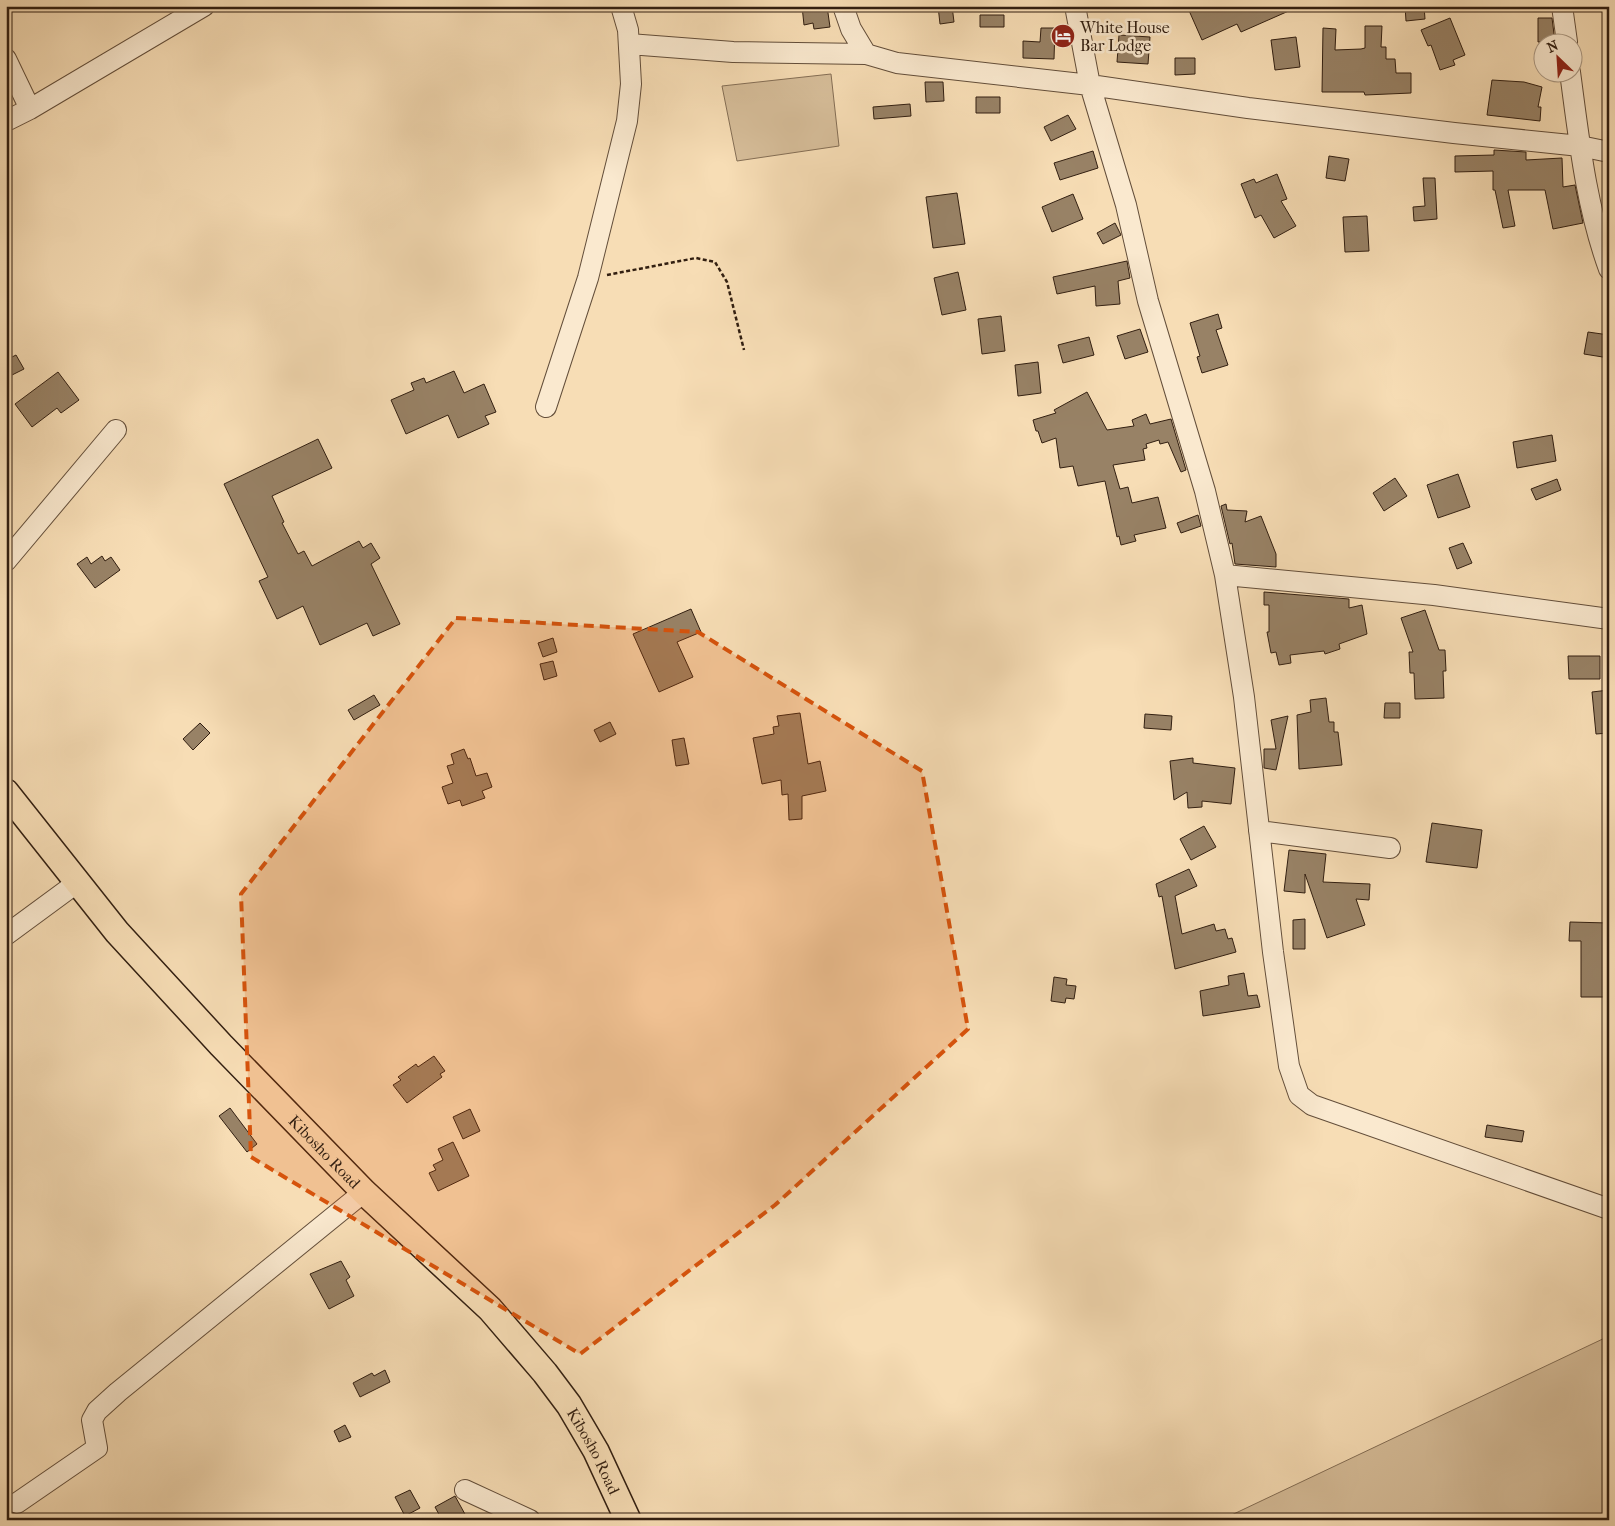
<svg xmlns="http://www.w3.org/2000/svg" width="1615" height="1526" viewBox="0 0 1615 1526" font-family="'IM FELL French Canon',serif">
<style>
.green{fill:#d6bd99;stroke:#846e55}
.building{fill:#988266;stroke:#321f11}
.lines{fill:none;stroke-linecap:round;stroke-linejoin:round}
.minor-casing{stroke:#634e3a;stroke-width:22}
.major-casing{stroke:#321f11;stroke-width:28}
.path{stroke:#321f11;stroke-width:2.5;stroke-dasharray:4 2.5;stroke-linecap:butt}
.minor{stroke:#fae9cf;stroke-width:20}
.major{stroke:#f7ddb5;stroke-width:25}
.marked{fill:#d6530c;fill-opacity:0.2;stroke:#d6530c;stroke-width:4;stroke-dasharray:10 6;stroke-linejoin:round}
.labels{text-anchor:middle;dominant-baseline:central;stroke-width:5;stroke-linejoin:round;paint-order:stroke}
.poi-label{font-size:16px;fill:#321f11;stroke:#fae9cf;text-anchor:start}
.street-label{font-size:16px;fill:#321f11;stroke:#fae9cf}
</style>
<rect width="100%" height="100%" fill="#f7ddb5"/>
<filter id="stains"><feTurbulence type="fractalNoise" baseFrequency=".004" numOctaves="4"/><feColorMatrix values="0 0 0 0 .2 0 0 0 0 .09 0 0 0 0 .02 0 0 0 .5 -.17"/></filter>
<radialGradient id="worn" r=".72"><stop offset=".6" stop-color="#630" stop-opacity="0"/><stop offset="1" stop-color="#630" stop-opacity=".3"/></radialGradient>
<path class="green" d="M831,74L839,146L737,161L722,86Z
M1609,1336V1520H1221Z"/>
<path class="building" d="M802,6H827L830,27L814,29L813,23L804,25Z
M938,6H952L954,22L940,24Z
M1187,6H1300L1241,32L1237,24L1202,40Z
M1405,6H1424L1425,19L1406,21Z
M980,15H1004V27H980Z
M1450,18L1465,55L1453,60L1455,65L1440,70L1431,45L1428,46L1421,30Z
M1538,18H1552L1555,42H1538Z
M1365,26H1382L1381,47H1386V59H1395L1396,73H1411V93L1365,95L1364,92H1322L1323,28L1336,29L1335,50L1361,49L1365,48Z
M1041,28H1055L1054,59L1023,58V41L1040,42Z
M1119,35L1150,37L1148,64L1117,62Z
M1296,37L1300,67L1275,70L1271,40Z
M1175,58H1195V74L1175,75Z
M1492,80L1524,82L1542,87L1538,107H1541L1540,121L1487,115Z
M925,82H943L944,101L926,102Z
M976,97H1000V113H976Z
M910,104L911,116L874,119L873,107Z
M1068,115L1076,129L1051,141L1044,127Z
M1494,150L1526,152V160L1562,158L1563,187L1575,185L1583,223L1553,229L1545,190H1508L1515,226L1503,228L1495,190H1493V171L1455,172V156L1494,155Z
M1093,151L1098,168L1060,180L1054,163Z
M1329,156L1349,159L1345,181L1326,178Z
M1277,174L1287,199L1281,201L1296,226L1274,238L1261,215L1255,218L1241,184L1254,179L1256,183Z
M1423,178H1435L1437,219L1414,221L1413,207L1425,206Z
M957,193L965,244L933,248L926,197Z
M1073,194L1083,219L1052,232L1042,207Z
M1367,216L1369,251L1345,252L1343,217Z
M1115,223L1121,235L1103,244L1097,233Z
M1127,261L1130,278L1118,281L1120,304L1096,306L1095,286L1057,294L1053,277Z
M958,272L966,310L942,315L934,278Z
M1218,314L1222,328L1216,330L1228,365L1202,373L1197,357L1200,356L1190,323Z
M1001,316L1005,351L982,354L978,319Z
M1140,329L1148,352L1125,359L1117,336Z
M1588,332L1609,335V358L1584,354Z
M1089,337L1094,355L1063,363L1058,345Z
M16,355L24,369L6,378V360Z
M1038,362L1041,393L1018,396L1015,365Z
M454,371L464,393L484,384L496,412L485,416L489,424L458,438L448,415L406,434L391,400L414,390L411,383L424,378L426,383Z
M58,372L79,400L61,413L57,408L32,427L15,404Z
M1087,392L1107,430L1134,426L1132,420L1146,414L1150,424L1171,419L1186,470L1181,472L1168,442L1160,444L1159,440L1146,444L1147,448L1143,449L1145,460L1113,465L1120,489L1128,487L1132,503L1158,497L1166,528L1134,535L1136,541L1121,545L1119,536L1117,537L1105,481L1078,486L1073,466L1060,468L1056,438L1042,443L1038,431H1036L1033,420L1056,413L1054,410Z
M1552,435L1556,461L1517,468L1513,442Z
M318,439L332,468L272,496L284,522L282,523L298,554L304,551L312,566L359,541L363,548L371,543L380,558L371,564L400,624L373,636L367,623L320,645L303,606L277,619L259,581L268,577L224,484Z
M1458,474L1470,507L1438,518L1427,485Z
M1395,478L1407,496L1384,511L1373,493Z
M1557,479L1561,490L1536,500L1531,489Z
M1226,504L1227,510L1247,511L1245,522L1261,516L1276,554V567L1235,564L1232,543L1230,544L1221,506Z
M1198,515L1201,526L1181,533L1177,523Z
M1463,543L1472,563L1457,569L1449,548Z
M102,556L105,561L111,557L120,570L95,588L77,564L87,557L91,564Z
M1264,592L1349,599V608L1362,605L1367,634L1339,644L1340,649L1325,654L1324,651L1290,655L1291,663L1279,665L1276,652L1271,653L1267,632H1269V605H1264Z
M691,609L701,632L677,642L693,677L659,692L633,634Z
M1425,610L1439,650H1445L1446,671H1443L1444,698L1415,699L1414,673H1410L1409,652H1413L1401,618Z
M553,638L557,652L543,657L538,643Z
M1568,656H1600V679H1569Z
M553,661L557,676L544,680L540,664Z
M1609,690V733L1596,734L1592,692Z
M374,695L380,705L354,720L348,710Z
M1326,698L1329,722H1334V732H1338L1342,765L1299,769L1297,715L1311,712L1310,700Z
M1385,703H1400V718H1384Z
M800,713L808,764L820,761L826,791L802,796V819L789,820L788,794L782,795L781,780L762,784L753,738L774,734L773,727L779,726L777,716Z
M1145,714L1172,716L1171,730L1144,728Z
M1288,716L1276,770L1264,768V749H1276L1271,720Z
M610,722L616,734L600,742L594,730Z
M200,723L210,733L193,750L183,739Z
M684,738L689,764L676,766L672,740Z
M464,749L468,759L470,758L476,776L487,773L492,787L482,791L485,798L462,806L460,800L448,804L442,787L453,783L447,766L454,764L451,754Z
M1193,758V763L1235,768L1231,804L1202,801V807L1188,808L1187,792L1174,800L1170,761Z
M1432,823L1482,830L1477,868L1426,862Z
M1204,826L1216,847L1191,860L1180,839Z
M1289,850L1326,854L1323,882L1370,884L1369,900L1356,899L1365,925L1327,938L1305,874V893L1284,891Z
M1189,869L1197,886L1175,896L1182,934L1214,924L1216,931L1225,929L1228,939L1232,938L1236,952L1175,969L1162,896L1159,897L1156,884Z
M1305,919V949H1293V920Z
M1570,922L1609,923L1608,997H1581V941H1569Z
M1244,973L1248,996L1257,995L1260,1007L1203,1016L1200,991L1229,985L1228,976Z
M1054,977L1067,979L1066,985L1076,986L1074,999L1066,998L1065,1003L1051,1001Z
M434,1056L445,1071L440,1074L442,1077L407,1103L393,1085L401,1080L398,1077L416,1064L418,1067Z
M230,1108L257,1144L247,1152L219,1116Z
M470,1109L480,1131L463,1139L453,1117Z
M1487,1125L1524,1131L1522,1142L1485,1137Z
M453,1142L469,1176L438,1191L429,1173L436,1170L433,1165L443,1160L438,1149Z
M341,1261L350,1277L346,1280L354,1296L329,1309L310,1274Z
M385,1370L390,1382L360,1397L353,1383L372,1373L374,1376Z
M345,1425L351,1437L339,1442L334,1431Z
M410,1490L420,1508L405,1516L395,1497Z
M455,1496L466,1516L459,1520H442L435,1507Z"/>
<g class="lines">
<g class="minor-casing">
<path id="minor" d="M843,6L851,29L866,54L897,63L1090,85L1248,108L1454,133L1580,146L1609,152
M1075,6L1090,85L1126,205L1148,301L1205,491L1225,575L1244,697L1273,952L1289,1066L1299,1095L1312,1105L1609,1209
M1562,6L1567,42
M629,44L733,52L866,54
M6,59L30,109
M1570,72C1579,139 1586,206 1609,269
M6,121L30,109L204,6
M546,407L588,278L627,121L631,84L628,30L621,6
M6,561L116,430
M1225,575L1434,595L1609,619
M1259,831L1390,848
M6,935L78,882
M465,1490L530,1520
M17,1503L97,1448L92,1420L97,1411L118,1392L364,1192"/>
</g>
<g class="major-casing">
<g id="major">
<path id="s1" d="M6,792L117,932L221,1045L364,1192L490,1309L545,1373L569,1405L596,1451L628,1520"/>
</g>
</g>
<path class="path" d="M607,275L696,258L715,262L727,282L744,350"/>
<use href="#minor" class="minor"/>
<use href="#major" class="major"/>
</g>
<path class="marked" d="M456,618L698,632L922,771L968,1029L775,1205L580,1354L251,1157L241,894Z"/>
<defs>
<g id="hotel-disc" transform="scale(1.25)"><circle r="9.5" fill="#8f2418" stroke="#fae9cf"/><path d="M-6-4.5h1.5V1H6V5H4.5V3h-9V5H-6ZM-4 0a1.8 1.8 0 1 1 3.6 0ZM.5 0V-2.5h3Q6-2.5 6 0Z" fill="#fff"/></g>
</defs>
<g fill-rule="evenodd">
<use href="#hotel-disc" x="1063" y="36"/>
</g>
<g class="labels">
<g class="poi-label">
<text x="1080" y="27">White House<tspan x="1080" dy="18">Bar Lodge</tspan></text>
</g>
<g class="street-label">
<text stroke="none"><textPath href="#s1" startOffset="481">Kibosho Road</textPath></text>
<text stroke="none"><textPath href="#s1" startOffset="886">Kibosho Road</textPath></text>
</g>
</g>
<rect width="1615" height="1526" fill="none" stroke="#f7ddb5" stroke-width="25"/>
<rect x="8" y="8" width="1600" height="1511" fill="none" stroke="#321f11" stroke-width="2.5"/>
<rect x="12" y="12" width="1590" height="1501" fill="none" stroke="#321f11"/>
<g transform="translate(1558 58) rotate(335)"><circle r="24" fill="#fae9cf" stroke="#aa9883"/>
<path d="M0-4L9 19L0 12L-9 19Z" fill="#8f2418"/>
<text y="-8" font-size="14" font-weight="bold" text-anchor="middle" fill="#321f11">N</text>
</g>
<rect width="100%" height="100%" filter="url(#stains)"/>
<rect width="100%" height="100%" fill="url(#worn)"/>
</svg>
